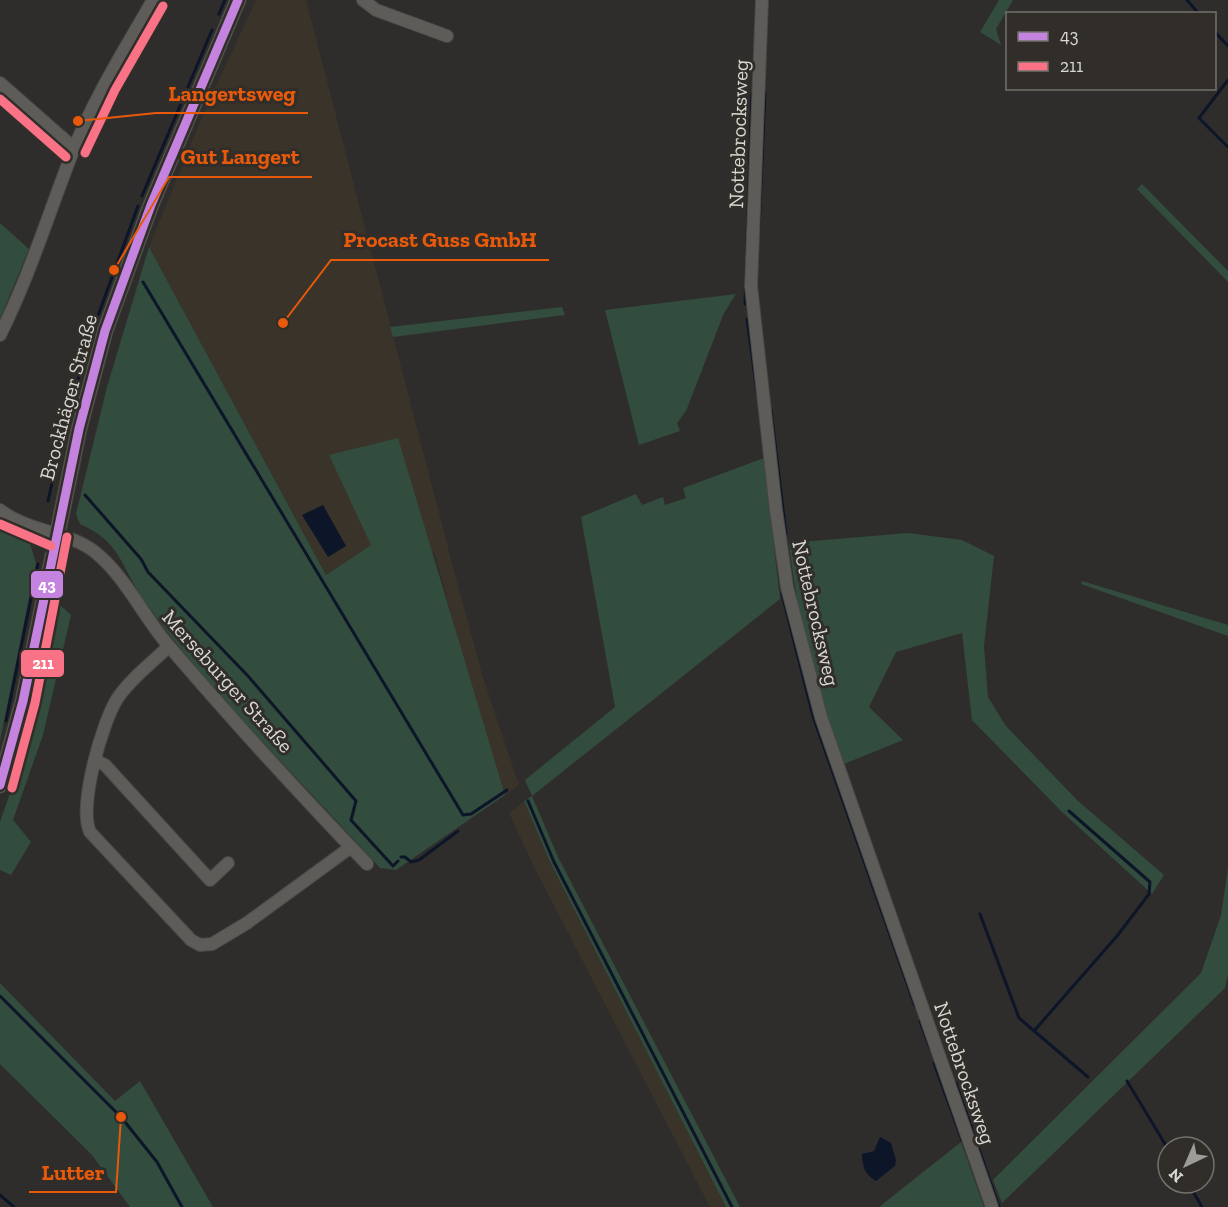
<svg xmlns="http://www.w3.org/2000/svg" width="1228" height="1207" viewBox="0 0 1228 1207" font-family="'Zilla Slab',serif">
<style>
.built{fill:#393329}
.green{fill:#324c3e}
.water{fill:#0d1528}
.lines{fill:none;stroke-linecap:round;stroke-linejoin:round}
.stream{stroke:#0d1528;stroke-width:3}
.minor-casing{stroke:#4a4846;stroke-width:14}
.major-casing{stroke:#4a4846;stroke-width:17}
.minor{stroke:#5d5c59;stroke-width:12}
.major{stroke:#5f5f57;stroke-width:15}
.bus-1-casing{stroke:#312e29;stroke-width:14}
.bus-2-casing{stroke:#312e29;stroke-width:14}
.bus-1{stroke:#c483df;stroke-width:9}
.bus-2{stroke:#f97286;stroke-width:9}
.labels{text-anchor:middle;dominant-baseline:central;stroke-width:6;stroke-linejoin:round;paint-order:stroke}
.street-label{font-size:21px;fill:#d9d7d4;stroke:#312e29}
.leader{fill:none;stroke:#e8590c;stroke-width:2}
.callout-dot{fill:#e8590c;stroke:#312e29;stroke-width:2}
.callout-label{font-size:22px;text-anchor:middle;font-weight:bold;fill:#e8590c;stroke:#312e29;stroke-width:6;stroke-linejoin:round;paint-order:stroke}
.line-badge{stroke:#312e29;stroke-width:2}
.badge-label{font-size:16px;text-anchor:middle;font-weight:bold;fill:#fff}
</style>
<rect width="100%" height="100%" fill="#2f2d2b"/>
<path class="built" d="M256,0H306L453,567L482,674L519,785L505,795L468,677L435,554L430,547L371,545L326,575L149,247L205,110Z
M524,801L550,862L726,1207H710L534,867L509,813Z"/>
<path class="green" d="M999,0H1013L996,29L1001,45L980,32Z
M1142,184L1228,271V282L1137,189Z
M0,223L29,249L0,319Z
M149,247L326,575L371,545L329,455L398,438L505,795L396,870L380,868L357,843C284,763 205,687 143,599C120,565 121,542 80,524L76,514L107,387Z
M736,294L724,313L686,411L677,423L680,431L639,445L605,310Z
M562,307L565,315L393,337L390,327Z
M764,458L780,599L532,796L558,857L740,1207H726L550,862L524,801L532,796L525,780L615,707L581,517L636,494L642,505L663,497L665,505L686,498L683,488Z
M0,525L30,544L36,563L0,741Z
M908,533L962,540L994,556L984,646L988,697L1006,726L1077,800L1164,875L1152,894L1062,812L972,720L962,633L896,652L869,707L903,740L844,764C818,693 797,619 789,543Z
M1082,581L1228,625V636L1081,584Z
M60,605L71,615L43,735L13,820L31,842L11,875L0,870V822L31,733Z
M1228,868V974L1225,988L1002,1203L993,1180L1201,973L1221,915Z
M0,983L115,1101L140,1081L213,1207H130L92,1155L0,1064Z
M961,1142L984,1207H879Z"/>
<path class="water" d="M323,505L346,546L328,557L302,515Z
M880,1137L891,1143L896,1160L895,1166L876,1181C865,1175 862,1166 862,1154L874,1151Z"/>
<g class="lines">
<path class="stream" d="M1187,0L1199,14
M219,14L225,0
M1214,31L1228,46
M1228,80L1199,118L1228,147
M142,196L212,30
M759,228L765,93
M143,282L463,815L471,814L507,790
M745,304L752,94
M747,319L757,392
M771,410L786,534
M85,495L141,559L148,572L248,676L356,801L351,820L393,866L398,861
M48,501L61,442L88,343L138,206
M782,594L813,716L915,1006
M6,721L38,564
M528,801L554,862L732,1207
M401,857H405L411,862L419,860L458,831
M980,914L1019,1018L1088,1077
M0,996L121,1117L157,1162L182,1207
M920,1021L930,1048
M1034,1031L1117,936L1149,894L1150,882L1069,811
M934,1063L962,1140
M1127,1081L1168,1149
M956,1083L999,1207
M1188,1183L1202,1207
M0,1195L14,1207"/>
<g class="minor-casing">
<path id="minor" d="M363,0L376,10L447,36
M762,0L751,286L776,510L787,587L821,717L992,1207
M0,83L74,148
M0,335C30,275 49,212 73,151C94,98 125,49 153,0
M0,510C28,532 68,531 95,552C125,576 143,616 168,645C232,720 299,793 367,864
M169,646C152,663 130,679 117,699C102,723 78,807 90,832L191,940L200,945L212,944L247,923L351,847
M95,760L105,765L210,880L228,863"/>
</g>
<g class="major-casing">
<path id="major" d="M0,785L23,701L79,429L105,331L151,205L238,0"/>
</g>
<use href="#minor" class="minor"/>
<use href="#major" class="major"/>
<g class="bus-1-casing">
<path id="bus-1" d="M0,785L23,701L79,429L105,331L151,205L238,0"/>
</g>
<g class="bus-2-casing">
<path id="bus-2" d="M0,99L66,157
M85,153L115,90L163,6
M0,524L51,546
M12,788L35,703L67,537"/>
</g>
<use href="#bus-1" class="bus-1"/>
<use href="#bus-2" class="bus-2"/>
</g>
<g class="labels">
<g class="street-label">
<text transform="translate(738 134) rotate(-88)">Nottebrocksweg</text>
<text transform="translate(68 397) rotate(-75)">Brockhäger Straße</text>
<text transform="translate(816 613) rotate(77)">Nottebrocksweg</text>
<text transform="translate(228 681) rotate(48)">Merseburger Straße</text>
<text transform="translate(965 1073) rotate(71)">Nottebrocksweg</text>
</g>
</g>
<path class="leader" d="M78 121L156 113H308M114 270L169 177H312M283 323L331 260H549M121 1117L116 1192H29"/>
<g class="callout-dot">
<circle cx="78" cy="121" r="6"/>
<circle cx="114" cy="270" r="6"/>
<circle cx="283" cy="323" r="6"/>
<circle cx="121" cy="1117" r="6"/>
</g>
<g class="callout-label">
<text x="232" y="101">Langertsweg</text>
<text x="240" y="164">Gut Langert</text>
<text x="440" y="247">Procast Guss GmbH</text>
<text x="73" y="1180">Lutter</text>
</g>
<g class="line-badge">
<rect x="30" y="570" width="34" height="29" rx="6" fill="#c483df"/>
<rect x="20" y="649" width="45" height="29" rx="6" fill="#f97286"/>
</g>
<g class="badge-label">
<text x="47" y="591">43</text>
<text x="43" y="669">211</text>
</g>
<rect x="1006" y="12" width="210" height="78" fill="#312e29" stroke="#74726d" stroke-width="1.5"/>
<rect x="1018" y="32" width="30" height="9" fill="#c483df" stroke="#74726d" stroke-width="1.5"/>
<text x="1060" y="42" font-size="18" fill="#d9d7d4">43</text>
<rect x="1018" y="62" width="30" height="9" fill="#f97286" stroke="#74726d" stroke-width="1.5"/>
<text x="1060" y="72" font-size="18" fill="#d9d7d4">211</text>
<g transform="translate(1186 1165) rotate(224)"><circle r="28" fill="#312e29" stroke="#74726d" stroke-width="1.5"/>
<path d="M0-4.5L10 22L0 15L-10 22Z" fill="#9e9c99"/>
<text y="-9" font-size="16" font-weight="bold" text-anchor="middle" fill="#d9d7d4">N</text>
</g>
</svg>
